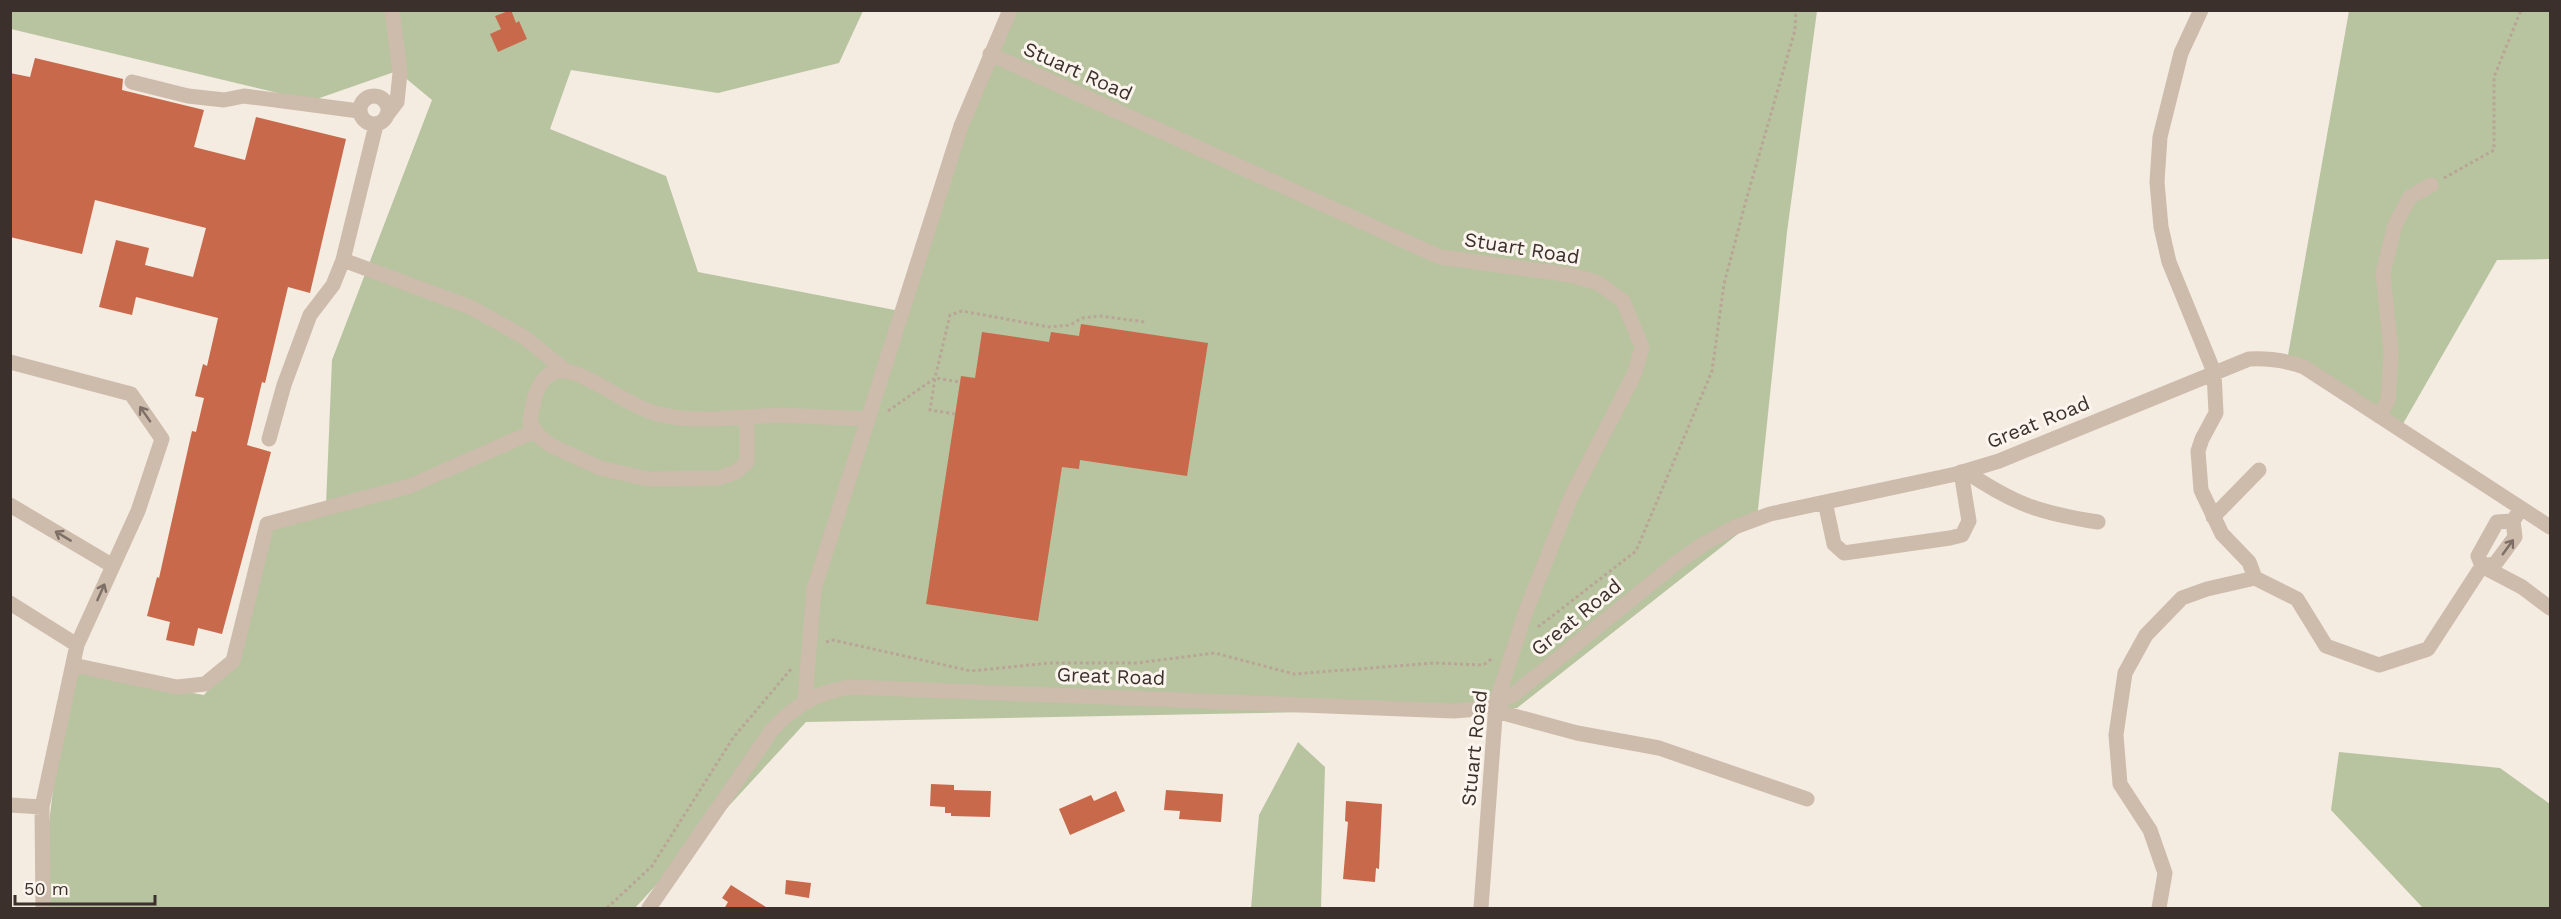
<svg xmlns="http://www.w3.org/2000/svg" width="2561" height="919" viewBox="0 0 2561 919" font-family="'Work Sans',sans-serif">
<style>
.green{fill:#b8c4a0}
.building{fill:#c8694b}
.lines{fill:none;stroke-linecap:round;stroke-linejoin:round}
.path{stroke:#b9a596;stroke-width:3;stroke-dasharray:3 3;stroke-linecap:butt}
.minor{stroke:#cdbbac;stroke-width:15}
.oneway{stroke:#7d6f65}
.labels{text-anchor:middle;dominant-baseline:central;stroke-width:6;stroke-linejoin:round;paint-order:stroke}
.street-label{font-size:20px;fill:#3b302b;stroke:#fbf5ee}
</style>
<rect width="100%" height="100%" fill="#f4ebe1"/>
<path class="green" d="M11,10L863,11L839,63L718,93L571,70L550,129L666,176L698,272L905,312L933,194L1016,11H1817L1787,232L1757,519L1517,708L806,722L635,908H39L67,671L204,695L227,668L268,521L326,505L332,360L432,100L397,71L311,101L11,29Z
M2349,11H2550V259L2497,260L2400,429L2288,355Z
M1298,742L1325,767L1321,908H1251L1259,815Z
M2339,752L2500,768L2550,804V908H2423L2331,810Z"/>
<path class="building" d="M511,10L516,23L519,21L527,39L498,52L490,34L501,29L495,16Z
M35,58L123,79L122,90L204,110L194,147L245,160L256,117L346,139L310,293L288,287L265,383L262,382L247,445L271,452L222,634L198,628L194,646L166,640L170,622L147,616L157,577L159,578L192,431L196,432L204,398L195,396L203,364L207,366L218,318L136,297L132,315L99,307L116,240L149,248L145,265L193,277L206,228L95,200L82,254L10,237V73L30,77Z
M1081,324L1208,343L1187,476L1080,460L1079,469L1062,467L1038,621L926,604L961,376L975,378L982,332L1049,342L1051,332L1079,336Z
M931,784L954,785V790L991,791L990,817L951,816V813H945V807L930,806Z
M1166,790L1223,794L1221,822L1179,819L1180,811L1164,810Z
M1116,791L1125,811L1070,835L1059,809L1091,795L1094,801Z
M1346,801L1382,804L1379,869L1376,868L1375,882L1343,879L1348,822L1345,821Z
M786,880L811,883L809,898L785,894Z
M731,885L769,909H724L728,902L722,898Z"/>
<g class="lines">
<path class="path" d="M2444,178L2494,150V77L2521,10
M888,411L935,378L950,315L962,311L1049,327L1070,325L1082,318L1100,316L1145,322
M955,414L930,410L935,378L960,382
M1538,627L1636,551L1712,371L1724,284L1745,204L1795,30L1796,10
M826,642L833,640L971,671L1049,663H1137L1215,653L1294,674L1434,663L1483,665L1493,658
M607,908L652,866L733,738L791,669"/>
<path class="minor" d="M2201,10L2181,53L2160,137L2157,182L2161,227L2169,262L2214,372L2216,413L2202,439L2198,451L2201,490L2222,534L2249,562L2255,578
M990,54L1440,257L1571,275L1598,283L1623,301L1642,347L1634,375L1571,497L1526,611L1496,703L1481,908
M132,82L188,96L224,100L244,96L359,111
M360 110a14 14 0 1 1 28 0a14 14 0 1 1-28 0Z
M387,115L397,102L400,73L392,10
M376,125L343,260L470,307L524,337L565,370
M10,362L131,394L162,439L138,511L77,645L42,807L43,908
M2379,416L2388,401L2391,352L2383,273L2395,225L2410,197L2431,185
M747,417C716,419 685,422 655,413C604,399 540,320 530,424L539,436L550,445L600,468L648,479L719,478L736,472L747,462V417L780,415L867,419
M269,439L284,385L310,315L333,285L343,260
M1965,471C2014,504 2039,513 2098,522
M1825,502L1834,544L1844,553L1950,538L1962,535L1969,521L1961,472
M10,505L113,566
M2213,517L2259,470
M2513,521L2497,522L2478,556L2482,566L2495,564L2515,537L2513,521L2521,508
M10,603L77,645
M73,665L177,687L205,684L233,661L267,524L410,486L535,431
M805,700L814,589L961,126L1010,10
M1496,711L1577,733L1659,748L1807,799
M10,805L42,807
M649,908L772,730C795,705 816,693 850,687L1454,711L1478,709L1513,695L1675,564L1705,543L1735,527L1770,514L1956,474L1999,461L2249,359C2269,358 2285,360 2304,367L2550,527
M2159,908L2165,873L2150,830L2120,784L2116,735L2125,673L2146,635L2182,598L2207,589L2255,578L2297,599L2326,646L2379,665L2428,649L2482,566L2522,587L2550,608"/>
</g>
<defs><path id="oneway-shaft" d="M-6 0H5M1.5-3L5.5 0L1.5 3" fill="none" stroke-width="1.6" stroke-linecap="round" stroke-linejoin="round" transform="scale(1.5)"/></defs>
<g class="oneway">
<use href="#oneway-shaft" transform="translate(145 414) rotate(-125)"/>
<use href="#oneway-shaft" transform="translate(63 536) rotate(-149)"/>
<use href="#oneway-shaft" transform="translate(2508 547) rotate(-54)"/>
<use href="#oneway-shaft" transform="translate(101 592) rotate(-66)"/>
</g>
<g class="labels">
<g class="street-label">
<text transform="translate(1078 71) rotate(24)">Stuart Road</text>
<text transform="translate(1522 248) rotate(9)">Stuart Road</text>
<text transform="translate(2038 422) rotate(-22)">Great Road</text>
<text transform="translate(1576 617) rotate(-39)">Great Road</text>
<text transform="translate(1111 676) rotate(2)">Great Road</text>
<text transform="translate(1474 748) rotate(-84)">Stuart Road</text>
</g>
</g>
<rect width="2561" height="919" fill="none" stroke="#3b302b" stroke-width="24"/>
<path d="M15 895v9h140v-9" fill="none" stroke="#3b302b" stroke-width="3"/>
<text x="24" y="895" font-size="18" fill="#3b302b" stroke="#fbf5ee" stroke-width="4.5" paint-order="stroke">50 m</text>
</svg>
